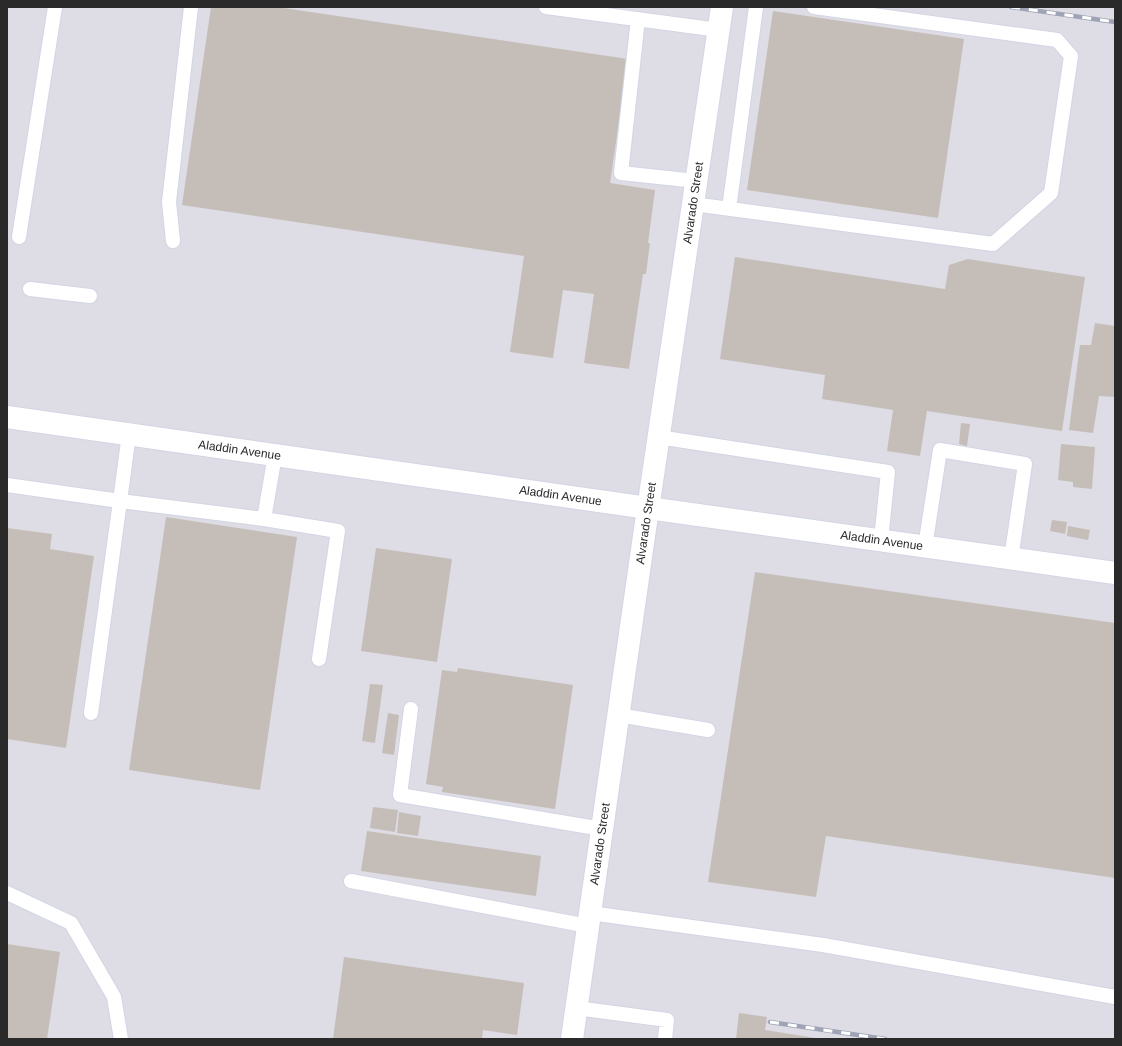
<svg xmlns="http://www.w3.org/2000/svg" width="1122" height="1046" viewBox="0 0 1122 1046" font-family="Helvetica,sans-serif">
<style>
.industrial{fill:#dedce5}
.building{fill:#c5beb8}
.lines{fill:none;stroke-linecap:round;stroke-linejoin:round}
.service-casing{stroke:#d1d6e4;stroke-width:16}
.minor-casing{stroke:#d1d6e4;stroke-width:24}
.tertiary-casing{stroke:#d1d6e4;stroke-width:24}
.service{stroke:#fff;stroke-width:14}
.minor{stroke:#fff;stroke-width:22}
.tertiary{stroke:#fff;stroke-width:22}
.rail-casing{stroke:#9ea3b5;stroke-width:4.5}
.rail{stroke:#fff;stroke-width:3;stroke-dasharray:9;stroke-linecap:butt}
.labels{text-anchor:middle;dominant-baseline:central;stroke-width:3;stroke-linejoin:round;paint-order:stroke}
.street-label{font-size:12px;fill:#2a2a2a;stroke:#fff}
</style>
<rect width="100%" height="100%" fill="#ede4db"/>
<path class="industrial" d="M7,7H1115V1039H7Z"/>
<path class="building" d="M211,7H277L628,59L610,183L655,190L648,243H650L646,274H643L629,369L584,363L594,294L563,290L553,358L510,352L524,256L182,205Z
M773,11L964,39L938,218L747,190Z
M735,257L945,289L949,265L968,259L1085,277L1062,431L927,411L920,456L887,451L893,410L822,399L825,375L720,359Z
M1095,323L1115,326V397L1099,396L1093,433L1069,430L1080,345H1091Z
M961,423L970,424L967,446L959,444Z
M1061,444L1095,447L1092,489L1073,487V482L1058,480Z
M166,517L297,537L260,790L129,770Z
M1052,520L1067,522L1065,534L1050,531Z
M1068,526L1090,530L1088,540L1067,536Z
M7,528L52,534L50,549L94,556L66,748L7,739Z
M376,548L452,559L437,662L361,651Z
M755,572L1115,623V878L826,836L816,897L708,882Z
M458,668L573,685L555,809L442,792L443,787L426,784L442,670L457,672Z
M370,684L383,685L375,743L362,741Z
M388,713L399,715L394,755L382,753Z
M373,807L398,810L395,832L370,828Z
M399,812L421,816L418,836L397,833Z
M367,831L541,856L536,896L361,871Z
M7,944L60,952L47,1039H7Z
M344,957L524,983L517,1035L483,1030L482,1039H333Z
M739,1013L767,1017L765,1030L822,1039H736Z"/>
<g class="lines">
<g class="service-casing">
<path id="service" d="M546,7L719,30
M638,19L621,173L696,181
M693,204L993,244L1051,193L1071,56L1057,40L814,7
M729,209L756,7
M19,237L55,7
M173,241L169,202L191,7
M30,289L90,296
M658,437L888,472L881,540
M7,485L120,501L129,434
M264,519L275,455
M925,547L940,450L1025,464L1011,559
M411,709L400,795L602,829
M91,713L120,501L264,519L338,531L319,659
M618,715L708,730
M351,881L588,926
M7,893L71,923L114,997L121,1039
M590,913L823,945L1115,997
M576,1008L667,1020L665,1039"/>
</g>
<g class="minor-casing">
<g id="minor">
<path id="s1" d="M648,508L1115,573"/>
</g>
</g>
<g class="tertiary-casing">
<g id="tertiary">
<path id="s2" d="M7,417L648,508"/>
<path id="s3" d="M572,1039L643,543L722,7"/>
</g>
</g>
<use href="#service" class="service"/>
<use href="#minor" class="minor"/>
<use href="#tertiary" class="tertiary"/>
<g class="rail-casing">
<path id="rail" d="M1011,7L1115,22
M770,1022L885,1039"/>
</g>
<use href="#rail" class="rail"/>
</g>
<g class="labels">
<g class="street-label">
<text stroke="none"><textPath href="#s3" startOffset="845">Alvarado Street</textPath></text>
<text stroke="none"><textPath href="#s2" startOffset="235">Aladdin Avenue</textPath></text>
<text stroke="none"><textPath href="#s2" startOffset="559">Aladdin Avenue</textPath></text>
<text stroke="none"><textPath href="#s3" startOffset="521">Alvarado Street</textPath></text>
<text stroke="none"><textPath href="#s1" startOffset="236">Aladdin Avenue</textPath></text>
<text stroke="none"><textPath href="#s3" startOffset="197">Alvarado Street</textPath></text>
</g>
</g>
<rect width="1122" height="1046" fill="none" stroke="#2a2a2a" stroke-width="16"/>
</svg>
